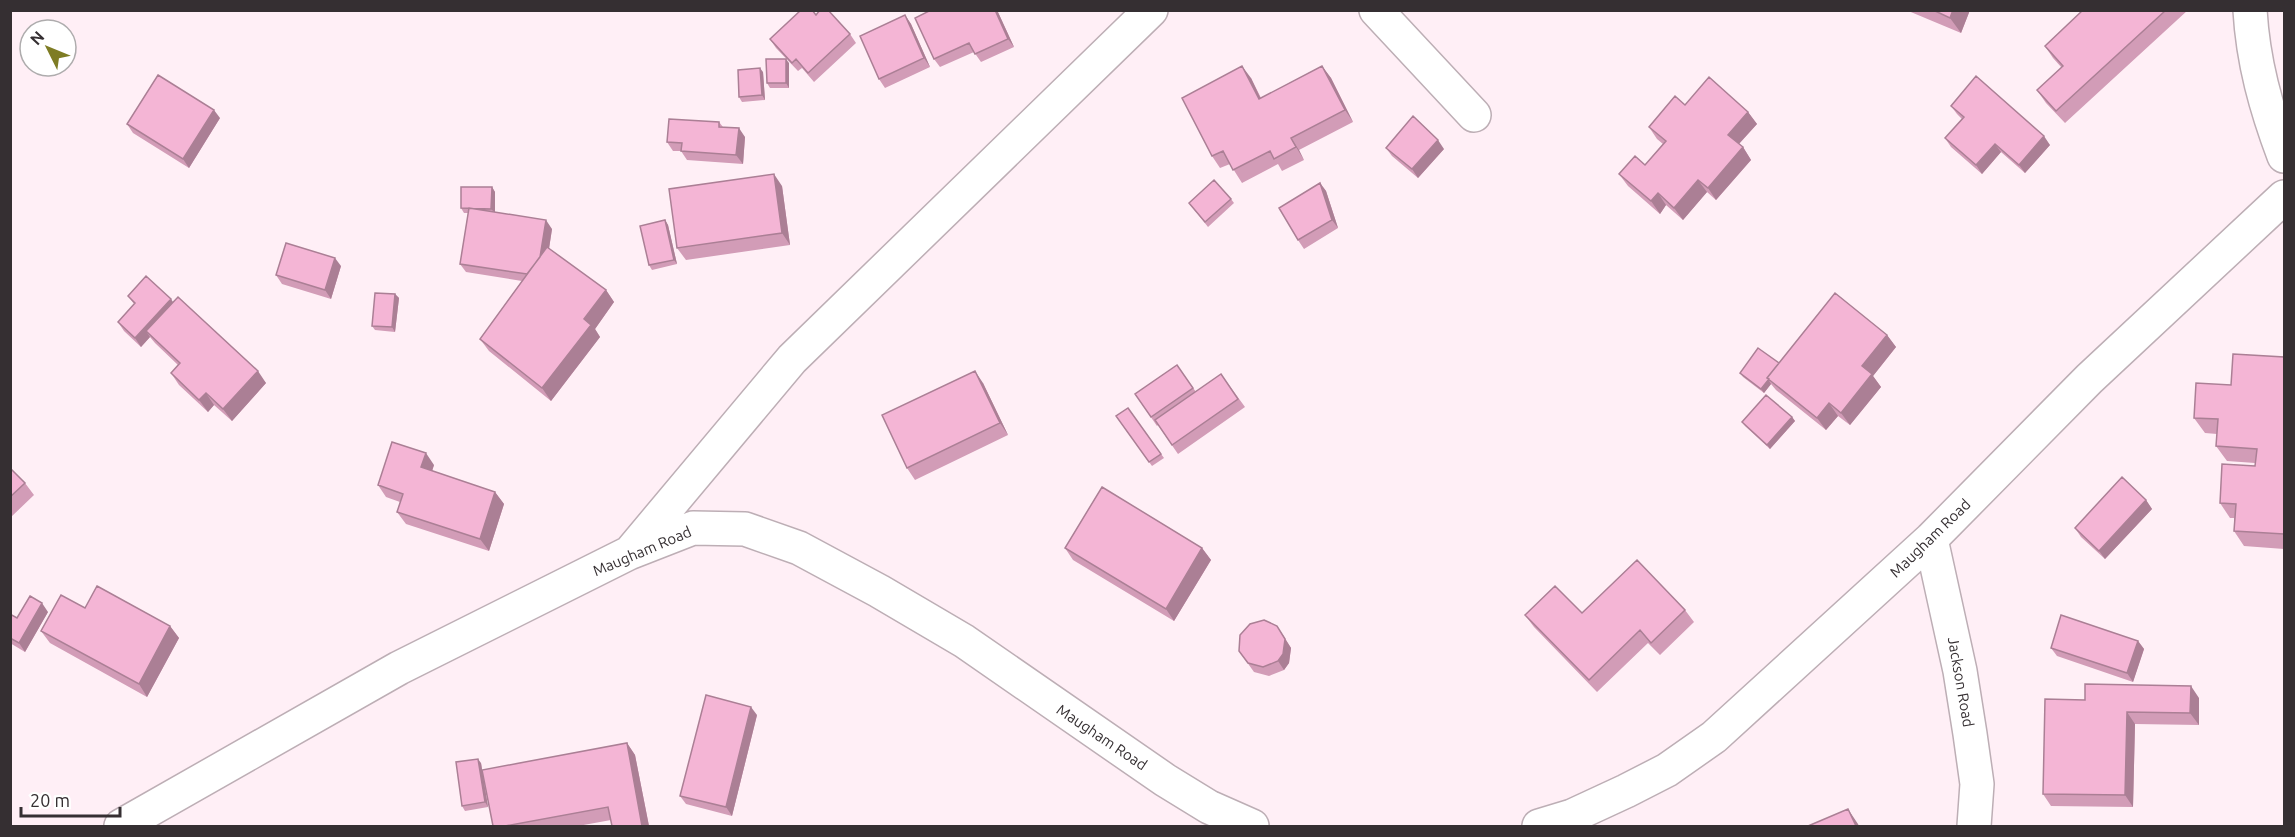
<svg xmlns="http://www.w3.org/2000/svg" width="2295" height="837" viewBox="0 0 2295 837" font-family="Ubuntu,sans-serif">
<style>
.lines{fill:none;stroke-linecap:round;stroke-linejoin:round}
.minor-casing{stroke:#bdaeb5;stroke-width:36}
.minor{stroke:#fff;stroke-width:33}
.wall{fill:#d29cb7}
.shaded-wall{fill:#ab7f95}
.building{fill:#f4b5d5;stroke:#ab7f95;stroke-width:1.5}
.labels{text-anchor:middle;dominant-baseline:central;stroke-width:4.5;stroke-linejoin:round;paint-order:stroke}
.street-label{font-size:15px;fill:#352f32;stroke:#fff}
</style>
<rect width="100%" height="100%" fill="#ffeff6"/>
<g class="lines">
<g class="minor-casing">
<path id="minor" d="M1376,10L1474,115
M2250,10C2253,62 2266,108 2284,156
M1931,539L1960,671L1970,734L1977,784L1974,826
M632,550L792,359L1151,10
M121,826L399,668L629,553L693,528L745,529L799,548L879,591L964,641L1165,780L1209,807L1252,826
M1539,826L1572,816L1626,791L1667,770L1714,737L1931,539L2089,379L2284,197"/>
</g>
<use href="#minor" class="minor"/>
</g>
<path class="wall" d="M997,10L1014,47L981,62L974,52L940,67L934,59Z
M1906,10H1970L1961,33Z
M2083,10H2188L2065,123L2046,103L2037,90L2062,68L2053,58L2045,46Z
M816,15L850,34L856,43L814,82L802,68L798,71L776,48L770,39Z
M905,15L911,24L930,67L885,88L879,79Z
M789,63V88H770L767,83Z
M1322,66L1331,78L1353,122L1299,150L1304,160L1282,171L1278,164L1242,183L1230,164L1220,168L1212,156L1251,78L1261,98Z
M763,72L765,100L742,102L739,97Z
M1685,105L1748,112L1757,124L1739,144L1743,147L1751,160L1716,200L1707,192L1683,220L1666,205L1660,214L1628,186L1619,174L1645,165L1663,144L1657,139L1649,127Z
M1951,106L2050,145L2025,173L2001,152L1982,174L1951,147L1945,138L1962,119L1957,114Z
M220,118L189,168L133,133L127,124Z
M719,122L723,127L745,137L743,164L687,160L681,151H673L667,142Z
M1386,148L1444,149L1418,178L1392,156Z
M1320,183L1326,191L1338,228L1304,249L1298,240Z
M782,186L790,245L686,260L677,248Z
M492,187L495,192V212L552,229L549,249L606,290L614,302L595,329L600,337L551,401L489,351L480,339L522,281L466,272L460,264L468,213H464L461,208Z
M1231,199L1234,203L1208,227L1189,203Z
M665,220L668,225L677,264L652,270L649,265Z
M341,266L331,299L282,284L276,275Z
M395,294L399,298L395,332L375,330L372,326Z
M128,296L173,302L266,383L232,421L214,405L208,412L179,385L171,373L178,365L155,343L150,337L141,347L124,331L118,322L134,304Z
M1887,335L1896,347L1873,376L1881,387L1850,425L1838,416L1826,430L1776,390L1771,384L1764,393L1743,377L1740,373Z
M2284,357V549L2244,546L2234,531V518H2230L2220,503L2255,466V463L2227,461L2216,446L2217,434L2205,433L2194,418L2231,385Z
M1177,365L1196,392L1221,374L1245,407L1178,454L1158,425L1157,426L1135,394Z
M983,383L1008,435L915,480L907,468Z
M1128,408L1164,458L1152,466L1116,416Z
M1792,417L1795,421L1770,449L1745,426L1742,422Z
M434,465L432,471L495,492L504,504L489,551L406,524L397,512L400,502L386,497L378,485Z
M10,468L25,483L34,495L10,518Z
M2146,500L2152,509L2105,559L2081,537L2075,528Z
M1065,548H1202L1211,560L1174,621L1073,560Z
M85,608L170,626L179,638L147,697L50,643L41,631Z
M1685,610L1694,622L1660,655L1648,643L1597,692L1534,627L1525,615Z
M48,612L25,652L10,643V614L17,618Z
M1283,635L1291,648L1289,663L1284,670L1269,676L1254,672L1239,651Z
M2138,641L2144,649L2133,682L2057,656L2051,648Z
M2199,698V725L2135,724L2133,807L2051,806L2043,794L2085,700Z
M757,715L732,816L686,804L680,796Z
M627,743L635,755L649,826H612L611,820L578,826H493Z
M481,763L488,807L465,811L462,806Z"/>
<path class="shaded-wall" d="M995,10H997L1014,47L1008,39Z
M1953,10H1970L1961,33L1950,18Z
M905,15L911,24L930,67L924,58Z
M786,59L789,63V88L786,83Z
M1242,66L1251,78L1267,112L1259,99Z
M1322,66L1331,78L1353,122L1345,110Z
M760,68L763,72L765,100L762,95Z
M214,110L220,118L189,168L183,159Z
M1748,112L1757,124L1736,147L1728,135Z
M739,128L745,137L743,164L736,155Z
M2044,136L2050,145L2025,173L2019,165Z
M1291,138L1299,150L1304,160L1296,147Z
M1438,140L1444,149L1418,178L1412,169Z
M1995,144L2001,152L1982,174L1976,165Z
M1743,147L1751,160L1716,200L1708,188Z
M774,174L782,186L790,245L782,233Z
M1698,180L1707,192L1683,220L1674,208Z
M1320,183L1326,191L1338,228L1332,220Z
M492,187L495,192V213L491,209Z
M1658,193L1666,205L1660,214L1651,201Z
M546,220L552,229L545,274L532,275Z
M665,220L668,225L677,264L674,260Z
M335,258L341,266L331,299L325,290Z
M606,290L614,302L595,329L600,337L551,401L542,388L584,319Z
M395,294L399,298L395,332L392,327Z
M171,299L177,308L146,331L150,337L141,347L135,338Z
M1887,335L1896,347L1873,376L1881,387L1850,425L1841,413L1862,366Z
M258,371L266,383L232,421L223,409Z
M975,371L983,383L1008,435L1000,423Z
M1768,379L1771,384L1764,393L1761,389Z
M206,393L214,405L208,412L199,400Z
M1829,403L1838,416L1826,430L1817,418Z
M1792,417L1795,421L1770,449L1767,445Z
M426,453L434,465L429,480L421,467Z
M495,492L504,504L489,551L480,539Z
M2146,500L2152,509L2105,559L2099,551Z
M1202,548L1211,560L1174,621L1166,609Z
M42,603L48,612L25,652L19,643Z
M170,626L179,638L147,697L139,684Z
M1277,626L1291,648L1289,663L1284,670L1278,661Z
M2138,641L2144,649L2133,682L2127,673Z
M2191,686L2199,698V725L2190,713Z
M751,707L757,715L732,816L726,807Z
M2127,712L2135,724L2133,807L2125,795Z
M627,743L635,755L649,826H642Z
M478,759L481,763L488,807L485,802Z
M1848,809L1858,824L1859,826H1856Z"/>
<path class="building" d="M801,10H812L816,15L820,10H828L850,34L808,73L796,59L792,63L770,39Z
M931,10H995L1008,39L975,54L969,43L934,59L915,18Z
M1933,10H1953L1950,18Z
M2083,10H2166L2056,111L2037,90L2063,66L2045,46Z
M905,15L924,58L879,79L860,36Z
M766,59H786V83H767Z
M1242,66L1259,99L1322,66L1345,110L1291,138L1296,147L1274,159L1270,151L1233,170L1223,151L1212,156L1182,98Z
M760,68L762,95L739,97L738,70Z
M158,75L214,110L183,159L127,124Z
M1976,76L2044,136L2019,165L1995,144L1976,165L1945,138L1964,117L1951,106Z
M1709,77L1748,112L1728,135L1743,147L1708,188L1698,180L1674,208L1658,193L1651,201L1619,174L1635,156L1645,165L1666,141L1649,127L1675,96L1685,105Z
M1413,116L1438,140L1412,169L1386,148Z
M669,119L719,122V127L739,128L736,155L681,151L682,143L667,142Z
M774,174L782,233L677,248L669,189Z
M1214,180L1231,199L1205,222L1189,203Z
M1320,183L1332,220L1298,240L1279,208Z
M461,187H492L491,209L461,208Z
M469,208L546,220L540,257L527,274L460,264Z
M665,220L674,260L649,265L640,226Z
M286,243L335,258L325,290L276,275Z
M547,247L606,290L584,319L591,325L542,388L480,339Z
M146,276L171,299L135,338L118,322L135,303L128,296Z
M375,293L395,294L392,327L372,326Z
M1835,293L1887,335L1862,366L1872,374L1841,413L1829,403L1817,418L1767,378Z
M178,297L258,371L223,409L206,393L199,400L171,373L180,363L146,331Z
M1758,348L1779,363L1767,378L1769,379L1761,389L1740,373Z
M2233,354L2284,357V534L2234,531L2236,504L2220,503L2222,464L2255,466L2257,449L2216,446L2218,419L2194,418L2196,383L2231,385Z
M1177,365L1193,388L1151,417L1135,394Z
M975,371L1000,423L907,468L882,415Z
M1221,374L1238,399L1172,445L1155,420Z
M1766,395L1792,417L1767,445L1742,422Z
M1128,408L1161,454L1149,462L1116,416Z
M392,442L426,453L421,467L495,492L480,539L397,512L403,494L378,485Z
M10,468L25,483L10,497Z
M2122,477L2146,500L2099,551L2075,528Z
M1102,487L1202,548L1166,609L1065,548Z
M1637,560L1685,610L1651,643L1640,630L1589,680L1525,615L1555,586L1582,613Z
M97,586L170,626L139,684L41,631L61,595L85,608Z
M30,596L42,603L19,643L10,638V614L17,618Z
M2061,615L2138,641L2127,673L2051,648Z
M1264,620L1277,626L1285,639L1283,654L1278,661L1263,667L1248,663L1239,651L1240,635L1250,624Z
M2085,684L2191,686L2190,713L2127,712L2125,795L2043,794L2045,699L2085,700Z
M706,695L751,707L726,807L680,796Z
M627,743L642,826H612L608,807L505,826H493L482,770Z
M478,759L485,802L462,806L456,762Z
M1848,809L1856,826H1808Z"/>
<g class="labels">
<g class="street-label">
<text transform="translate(1930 538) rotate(-44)">Maugham Road</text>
<text transform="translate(642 551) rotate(-23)">Maugham Road</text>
<text transform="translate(1961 682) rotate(80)">Jackson Road</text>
<text transform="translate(1102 737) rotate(34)">Maugham Road</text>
</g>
</g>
<rect width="2295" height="837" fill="none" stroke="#352f32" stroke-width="24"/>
<g transform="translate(48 48) rotate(313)"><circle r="28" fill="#ffffff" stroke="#aeacad" stroke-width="1.5"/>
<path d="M0-4.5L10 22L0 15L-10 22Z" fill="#7e7c24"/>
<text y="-9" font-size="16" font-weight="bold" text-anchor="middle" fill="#352f32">N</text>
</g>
<path d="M21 807v9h99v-9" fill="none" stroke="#352f32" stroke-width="3"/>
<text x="30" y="807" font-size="18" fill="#352f32" stroke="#ffffff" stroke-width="4.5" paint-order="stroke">20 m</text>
</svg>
